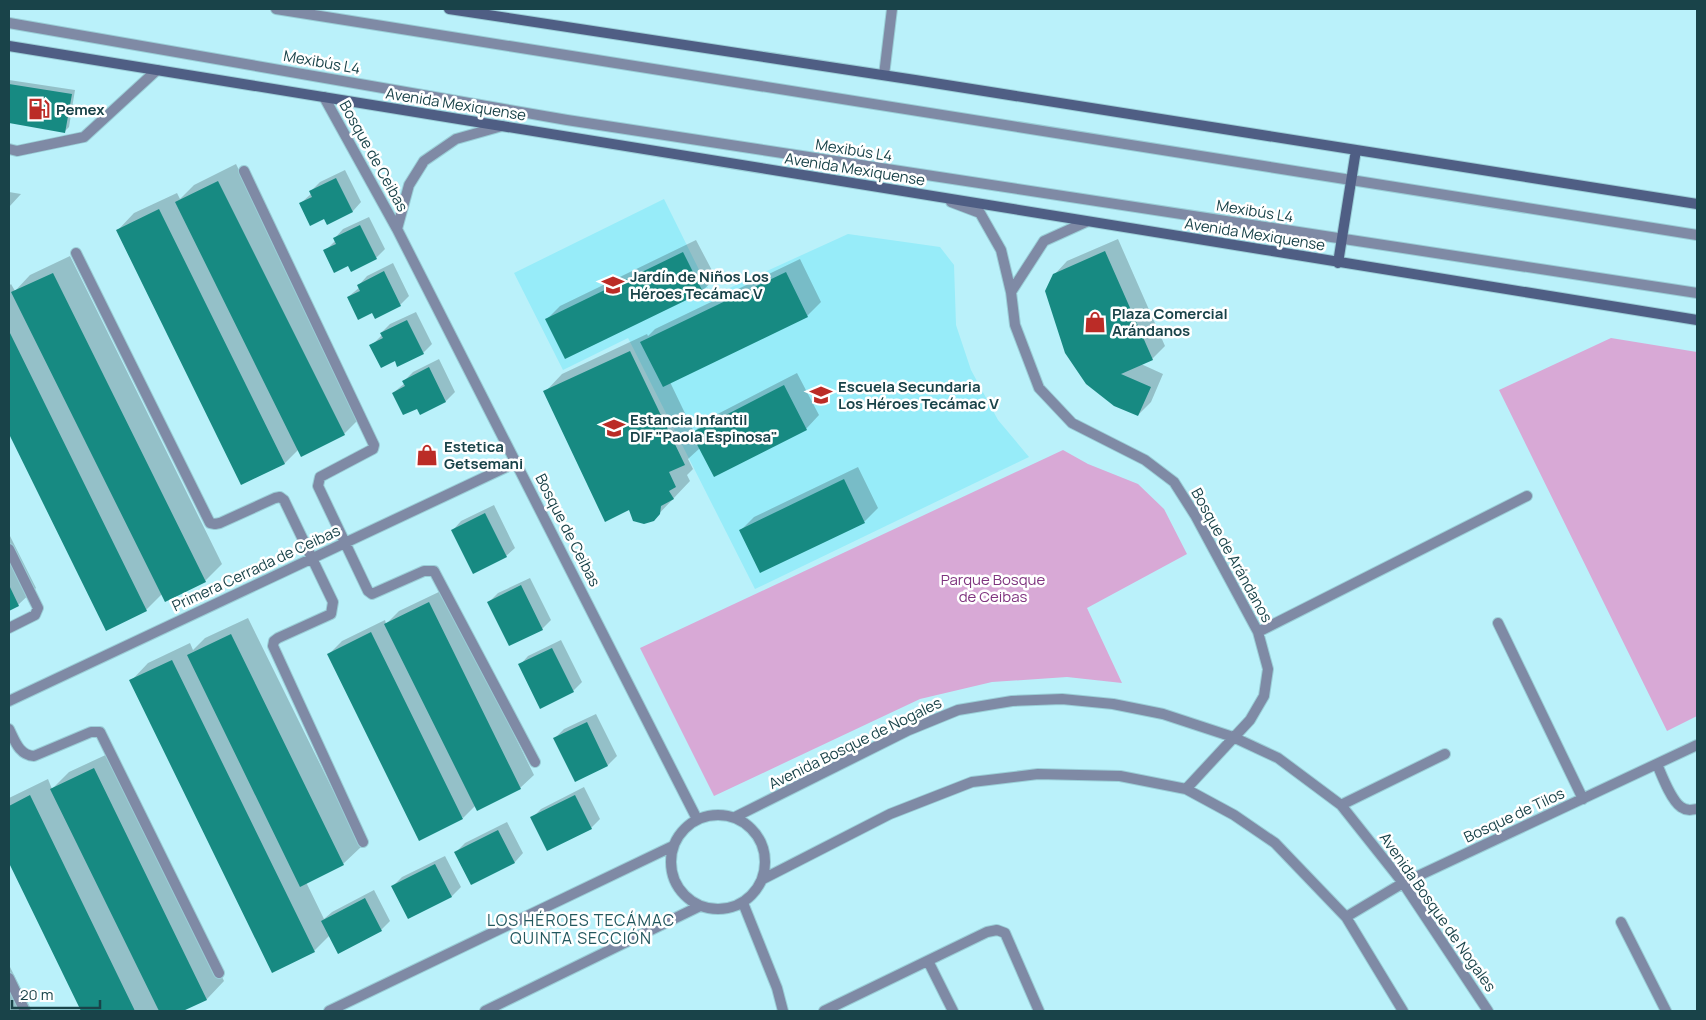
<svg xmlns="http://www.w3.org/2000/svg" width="1706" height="1020" viewBox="0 0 1706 1020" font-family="Manrope,sans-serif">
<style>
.built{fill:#97ecf9}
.green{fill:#d8a9d6}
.shadow{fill:#0003}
.building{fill:#178a82}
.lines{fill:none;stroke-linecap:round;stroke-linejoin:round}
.service-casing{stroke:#9aced7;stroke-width:12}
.minor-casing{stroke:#9aced7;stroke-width:12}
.secondary-casing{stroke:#9aced7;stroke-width:12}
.service{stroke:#7f8aa5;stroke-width:10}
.minor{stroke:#7f8aa5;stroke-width:10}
.secondary{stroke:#4f5e84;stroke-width:10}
.labels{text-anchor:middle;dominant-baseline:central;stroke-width:5;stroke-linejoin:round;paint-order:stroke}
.street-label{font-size:15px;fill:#194349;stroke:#fff}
.poi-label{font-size:15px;font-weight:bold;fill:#194349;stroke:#fff;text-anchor:start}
.park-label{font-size:15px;fill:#7f347f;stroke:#fff}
.neighbourhood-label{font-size:16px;letter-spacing:1px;fill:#22575e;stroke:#fff}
</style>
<rect width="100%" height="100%" fill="#baf1fa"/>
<path class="built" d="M664,199L712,296L848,234L940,247L954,265L956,325L971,370L998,420L1029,457L755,589L628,338L563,370L514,273Z"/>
<path class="green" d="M1611,338L1697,352V716L1667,731L1499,390Z
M1063,450L1088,464L1138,484L1164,509L1187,554L1087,608L1122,683L1067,677L992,682L920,699L714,796L640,648Z"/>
<path class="shadow" d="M9,80L75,90L69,127L65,131L9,122Z
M236,164L361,417L344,434L299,449L285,463L242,484L117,231L134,213L177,193L180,199L194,185Z
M345,170L361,202L353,211L327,223L325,217L300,204L312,193L311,191L320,182Z
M9,192L21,194L9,207Z
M369,217L385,249L376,258L348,264L325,251L336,240L335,238L343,229Z
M1118,239L1165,346L1152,359L1141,364L1163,374L1151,402L1138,415L1054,275L1067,261Z
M696,240L716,278L702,291L547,319L560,306Z
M70,256L222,564L205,581L162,594L146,610L107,629L9,431V286L11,284L15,291L30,275Z
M800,259L821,302L807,316L670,382L694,432L706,420L797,373L819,415L806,429L700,448L688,459L693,469L687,475L690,481L654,519L629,509L545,392L562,374L647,334L648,336L655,329Z
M393,263L409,296L400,305L372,311L348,297L360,287L359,285L367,276Z
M416,312L432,344L423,353L395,359L371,346L382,335L381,333L390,324Z
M439,359L455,392L446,401L420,413L418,407L393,393L405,383L404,381L413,372Z
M858,467L878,508L865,521L761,571L741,530L754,517Z
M494,505L515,548L506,556L453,530L461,521Z
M9,534L36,588L18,605L9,610Z
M530,578L551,620L542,629L489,602L498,593Z
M443,590L534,775L520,788L478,809L476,805L463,818L329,654L342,641L385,620L386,624L399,611Z
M248,618L361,847L343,864L306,882L324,919L332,912L374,890L390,921L381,930L330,935L314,951L131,681L148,663L190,643L193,650L205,638Z
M561,640L582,682L573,691L520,665L528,656Z
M596,714L617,756L608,765L576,780L555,738L564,729Z
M112,752L224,981L207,999L180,1011H160L159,1009L157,1011H82L9,860V798L48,779L52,789L69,772Z
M584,787L600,819L591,828L532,818L541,809Z
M507,822L523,853L515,862L471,883L456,852L465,843Z
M445,856L461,887L452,896L409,918L393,886L402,877Z
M9,965L32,1011H9Z"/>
<path class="building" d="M9,84L72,94L65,133L9,123Z
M336,178L353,212L327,225L324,219L310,226L299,203L312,197L309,191Z
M218,181L345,435L301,457L175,202Z
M159,209L285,464L241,485L116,230Z
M360,225L377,259L351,272L348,266L334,273L323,250L336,244L333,238Z
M1105,251L1153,360L1121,374L1151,387L1138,416L1114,406L1086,384L1065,353L1045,291L1053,274Z
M683,252L703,292L565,359L545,319Z
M384,271L401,306L375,319L372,313L358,320L347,297L360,291L357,285Z
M786,272L808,317L663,387L640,342Z
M53,273L206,582L165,602L11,292Z
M407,320L424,354L397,367L395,361L381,368L369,345L383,338L380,333Z
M9,331L147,611L106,631L9,434Z
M630,351L685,465L669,472L676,487L669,491L674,499L661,506L660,514L654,521L644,524L633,521L629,510L605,522L543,391Z
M429,367L446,402L420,415L417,409L403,415L392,393L405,386L402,381Z
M784,385L807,430L714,477L691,433Z
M844,479L865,523L760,573L739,530Z
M485,513L507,557L473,574L451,530Z
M9,585L19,606L9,611Z
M521,585L543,630L509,646L487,602Z
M429,602L521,789L477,811L384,624Z
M371,632L463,819L419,841L327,654Z
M231,634L344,865L300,887L187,655Z
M552,648L574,692L540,709L518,664Z
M172,660L315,952L272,973L129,680Z
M587,722L608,766L575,782L553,738Z
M94,768L207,1000L183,1011H159L50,789Z
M30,795L135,1011H81L9,863V806Z
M575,795L592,829L547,851L530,817Z
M498,830L515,863L471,885L454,852Z
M435,864L452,897L408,919L391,886Z
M365,898L382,931L338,954L321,921Z"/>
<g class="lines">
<g class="service-casing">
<path id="service" d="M276,9L1697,235
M9,23L567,120L1697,293
M9,149L17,151L84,137L157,70"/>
</g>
<g class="minor-casing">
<path id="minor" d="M884,75L892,9
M324,97L397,229L697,819
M244,171L374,445L373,449L320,477L318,486L368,591L372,594L424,571H434L535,762
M951,202L980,213L1001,250L1011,292L1015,325L1039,388L1072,423L1145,460L1174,482L1195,515L1258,632L1268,669L1264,696L1250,720L1186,789
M397,229L409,185L424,161L456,139L502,126
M76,253L210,523L215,524L220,523L275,498L280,497L284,500L333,602L331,614L278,638L274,641L273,646L363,842
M1011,292L1044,241L1086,222
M9,549L38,608L35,615L9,628
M1498,623L1583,799
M1258,632L1527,496
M9,701L517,462
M9,729C15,741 19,755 34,756L91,732H100L219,973
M1657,764C1662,776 1671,800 1681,807C1687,811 1691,810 1697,809
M1341,805L1445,754
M671 862a47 47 0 1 1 94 0a47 47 0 1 1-94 0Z
M735,817L909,730L958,710L1012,701L1062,699L1113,704L1163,714L1233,737L1278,758L1341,805L1403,883L1488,1011
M763,879L890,814L972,782L1038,774L1120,776L1186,789L1234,815L1275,843L1346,917L1403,1011
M743,903L777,988L783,1011
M1346,917L1403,883L1697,745
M1621,922L1666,1011
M928,961L953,1011
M9,978L25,1011
M329,1011L673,846
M485,1011L700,906
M824,1011L987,932L997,930L1005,933L1039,1011"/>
</g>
<g class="secondary-casing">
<path id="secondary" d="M449,9L915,80L1697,204
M9,46L1697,320
M1338,263L1356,150"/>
</g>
<use href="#service" class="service"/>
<use href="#minor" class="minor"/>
<use href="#secondary" class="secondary"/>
</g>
<defs>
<g id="fuel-bare" transform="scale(1.725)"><path d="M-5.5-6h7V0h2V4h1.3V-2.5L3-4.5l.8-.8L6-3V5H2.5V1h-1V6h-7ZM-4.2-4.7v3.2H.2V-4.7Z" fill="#bb2c27" stroke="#fff" stroke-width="2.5" paint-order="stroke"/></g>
<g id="school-bare" transform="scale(1.725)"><path d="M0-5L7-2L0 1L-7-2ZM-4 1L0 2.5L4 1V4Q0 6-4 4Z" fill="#bb2c27" stroke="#fff" stroke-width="2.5" paint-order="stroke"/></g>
<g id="shop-bare" transform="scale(1.725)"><path d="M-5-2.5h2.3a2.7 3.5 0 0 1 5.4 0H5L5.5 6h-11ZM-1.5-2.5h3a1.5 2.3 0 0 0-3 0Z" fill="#bb2c27" stroke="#fff" stroke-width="2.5" paint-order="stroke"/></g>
</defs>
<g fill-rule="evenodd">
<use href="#fuel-bare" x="39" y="109"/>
<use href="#school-bare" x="613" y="285"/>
<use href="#shop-bare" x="1095" y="322"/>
<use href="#school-bare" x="821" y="395"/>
<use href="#school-bare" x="614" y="428"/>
<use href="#shop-bare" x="427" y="455"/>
</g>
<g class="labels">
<g class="street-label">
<text transform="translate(322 62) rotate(10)">Mexibús L4</text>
<text transform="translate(456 104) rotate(9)">Avenida Mexiquense</text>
<text transform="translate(854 150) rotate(9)">Mexibús L4</text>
<text transform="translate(374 156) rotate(61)">Bosque de Ceibas</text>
<text transform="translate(855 169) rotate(9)">Avenida Mexiquense</text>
<text transform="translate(1255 211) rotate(9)">Mexibús L4</text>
<text transform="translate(1255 234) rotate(9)">Avenida Mexiquense</text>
<text transform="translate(568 530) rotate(63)">Bosque de Ceibas</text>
<text transform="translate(1232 555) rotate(61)">Bosque de Arándanos</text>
<text transform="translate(256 568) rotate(-25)">Primera Cerrada de Ceibas</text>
<text transform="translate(855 743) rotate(-26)">Avenida Bosque de Nogales</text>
<text transform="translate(1514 815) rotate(-25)">Bosque de Tilos</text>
<text transform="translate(1438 912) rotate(55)">Avenida Bosque de Nogales</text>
</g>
<g class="poi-label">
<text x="56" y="109">Pemex</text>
<text x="630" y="276">Jardín de Niños Los<tspan x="630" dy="17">Héroes Tecámac V</tspan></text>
<text x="1112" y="313">Plaza Comercial<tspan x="1112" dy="17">Arándanos</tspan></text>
<text x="838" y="386">Escuela Secundaria<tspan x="838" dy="17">Los Héroes Tecámac V</tspan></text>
<text x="630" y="419">Estancia Infantil<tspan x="630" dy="17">DIF "Paola Espinosa"</tspan></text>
<text x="444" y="446">Estetica<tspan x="444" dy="17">Getsemani</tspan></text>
</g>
<g class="park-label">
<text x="993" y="579">Parque Bosque<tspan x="993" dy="17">de Ceibas</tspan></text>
</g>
<g class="neighbourhood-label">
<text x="581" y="920">LOS HÉROES TECÁMAC<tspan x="581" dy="18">QUINTA SECCIÓN</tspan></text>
</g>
</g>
<rect width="1706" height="1020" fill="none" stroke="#194349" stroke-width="20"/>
<path d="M12 1000v8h88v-8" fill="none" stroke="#194349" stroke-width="2.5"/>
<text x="20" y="1000" font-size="15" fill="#194349" stroke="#ffffff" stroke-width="4" paint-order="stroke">20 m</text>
</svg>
